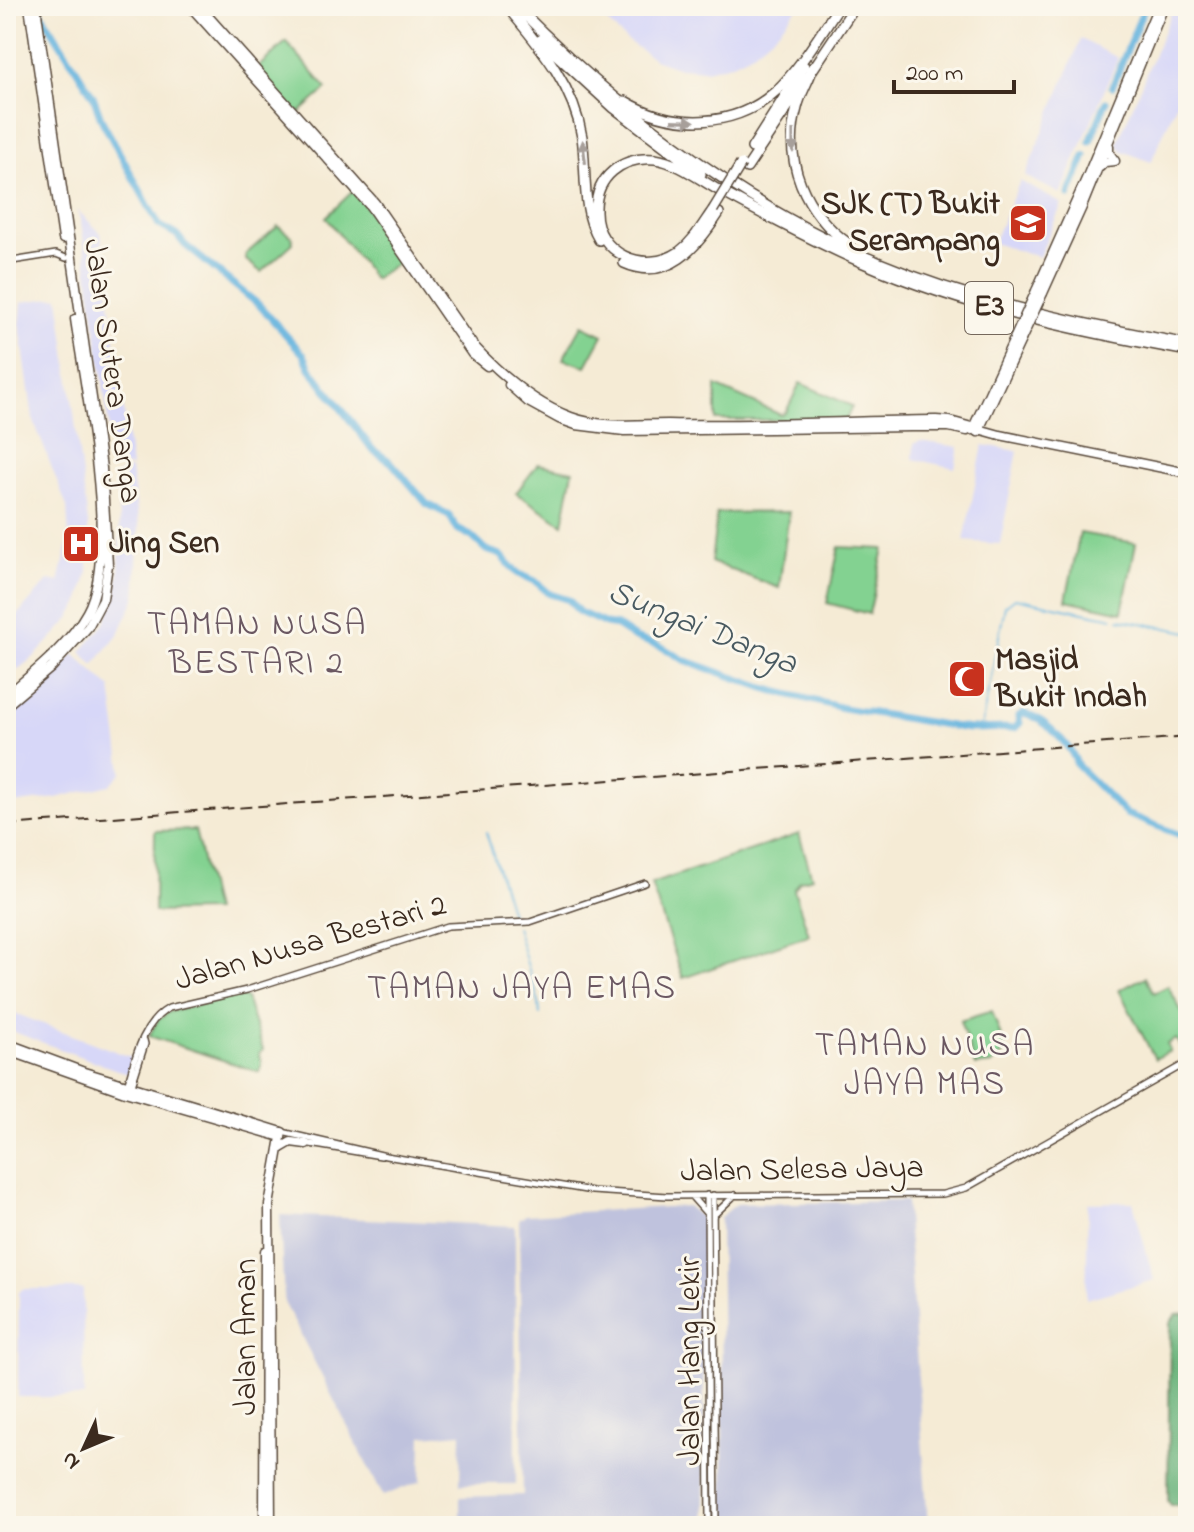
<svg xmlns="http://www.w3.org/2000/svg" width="1194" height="1532" viewBox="0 0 1194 1532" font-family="'Indie Flower',sans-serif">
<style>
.built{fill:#d7d7f8}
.industrial{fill:#bfc2dd}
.green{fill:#83d291;stroke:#5f7e58;stroke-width:2}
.forest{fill:#6ab47b;stroke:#526f4c;stroke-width:2}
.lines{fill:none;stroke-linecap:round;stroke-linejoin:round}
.stream{stroke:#64b3de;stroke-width:2}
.river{stroke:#64b3de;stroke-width:7}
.minor-casing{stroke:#574739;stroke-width:8}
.major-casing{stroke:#574739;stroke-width:11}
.highway-casing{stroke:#574739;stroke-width:12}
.minor{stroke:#fff;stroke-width:5}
.major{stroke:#fff;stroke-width:8}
.highway{stroke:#fff;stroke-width:9}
.rail{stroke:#3b2a1e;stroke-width:2;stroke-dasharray:12 6;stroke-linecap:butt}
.major-bridge-casing{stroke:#574739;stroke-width:11;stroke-linecap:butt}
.highway-bridge-casing{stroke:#574739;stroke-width:12;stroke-linecap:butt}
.major-bridge{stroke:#fff;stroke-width:8}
.highway-bridge{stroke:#fff;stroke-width:9}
.oneway{fill:#a79f9a}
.labels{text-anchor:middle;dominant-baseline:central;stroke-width:6;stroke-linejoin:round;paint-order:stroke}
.shield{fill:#fbf7ec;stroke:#75685c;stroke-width:2}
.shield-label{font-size:30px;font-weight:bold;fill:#3b2a1e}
.poi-label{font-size:32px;font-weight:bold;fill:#3b2a1e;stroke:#fbf7ec;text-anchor:start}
.street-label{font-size:32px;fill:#3b2a1e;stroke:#fbf7ec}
.neighbourhood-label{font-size:34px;letter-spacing:2px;fill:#6b5862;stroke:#fbf7ec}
.water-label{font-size:34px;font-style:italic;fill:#495a61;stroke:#fbf7ec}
</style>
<rect width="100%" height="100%" fill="#fbf7ec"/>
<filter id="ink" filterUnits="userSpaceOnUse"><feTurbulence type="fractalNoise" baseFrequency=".0125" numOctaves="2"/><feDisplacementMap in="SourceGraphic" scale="16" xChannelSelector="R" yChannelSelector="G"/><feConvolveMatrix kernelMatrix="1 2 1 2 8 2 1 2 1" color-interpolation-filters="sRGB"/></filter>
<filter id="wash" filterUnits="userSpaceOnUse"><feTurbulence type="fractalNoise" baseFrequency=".006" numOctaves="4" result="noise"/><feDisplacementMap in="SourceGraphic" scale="32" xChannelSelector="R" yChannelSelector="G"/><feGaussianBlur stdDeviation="1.8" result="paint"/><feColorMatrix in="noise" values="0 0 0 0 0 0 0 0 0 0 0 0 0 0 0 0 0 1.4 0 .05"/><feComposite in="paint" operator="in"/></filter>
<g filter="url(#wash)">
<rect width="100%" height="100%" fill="#f5ebd5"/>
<path class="built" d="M590,6H799L776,33L751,54L731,64L706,70L680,68L654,59L625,39Z
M1174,6H1188V77L1151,162L1122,151L1117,144Z
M1081,39L1118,58L1061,194L1025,176Z
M1020,181L1062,204L1039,257L993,243Z
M77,210L101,233L131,467L117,466L113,456L81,221Z
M59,297L88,523V572L79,604L68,621L35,656L6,679V617L11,622L49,580L59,582L69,540L67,507L33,419L20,326L22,302Z
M920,441L959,447L955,468L913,459L914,444Z
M983,445L1018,451L1000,544L964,541Z
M131,469L139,526L135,599L119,633L94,665L81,652L104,625L115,598L119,573L120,532L116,476L124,470Z
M74,654L111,688L122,772L110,785L56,798L6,805V718Z
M6,1010L133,1058L128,1074L6,1029Z
M1133,1202L1154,1280L1086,1299L1088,1203Z
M22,1289H83L84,1397H18L19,1293Z"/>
<path class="industrial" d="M906,1201L928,1526H724L720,1218L736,1204Z
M687,1206L702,1218L705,1526H460V1497L523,1495L519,1220L526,1215Z
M280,1215L515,1226L516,1484H460L461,1433L422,1436L421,1481L383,1496L284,1302Z"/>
<path class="green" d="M286,42L327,89L297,115L256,69Z
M354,190L403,259L374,279L326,217Z
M278,226L292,237L293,243L261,272L246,260V254Z
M582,325L603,335L586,366L563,359Z
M800,383L852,406L846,420H716V386L781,415L786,412Z
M538,464L573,471L563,524L516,493Z
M789,512L779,588L711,562L717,513Z
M1080,533L1136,543L1122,612L1066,600Z
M839,547L884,549L869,614L827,603Z
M195,830L214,911L154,912L155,831Z
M799,834L812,877L800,881L794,890L809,935L683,978L651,884Z
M1145,977L1154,993L1168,986L1188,1023V1042L1180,1046L1176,1039L1167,1044L1170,1051L1155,1059L1119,990Z
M240,995L246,998L263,1050L259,1054L262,1063L259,1072L149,1036L158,1020L169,1012Z
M992,1011L1006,1051L992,1064L975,1066L960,1021Z"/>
<path class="forest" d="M1188,1313V1505H1171L1168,1501L1170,1323L1176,1314Z"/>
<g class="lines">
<path class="stream" d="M1119,619L1188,632
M981,728L1005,606L1015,598L1113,618
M486,832L513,920
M516,927L539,1003L540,1015"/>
<path class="river" d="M37,6L93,96L102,121L159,225L177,235L185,245L259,305L304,355L310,368L373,450L391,462L427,504L449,515L457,529L471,536L486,550L501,555L517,573L535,581L550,594L569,600L579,612L606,624L617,626L635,638L662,647L684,660L767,689L843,708L969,729L1015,728L1020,723L1018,717L1023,713C1042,716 1072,746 1077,765L1126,814L1188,838
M1112,87L1145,6
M1090,142L1106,102
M1069,195L1085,156"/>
</g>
</g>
<g filter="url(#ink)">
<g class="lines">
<g class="minor-casing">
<path id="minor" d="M6,262L56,254L66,258
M127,1086C135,1058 142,1023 169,1008L247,990L448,926L530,922L645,883
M131,1088L145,1044L144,1040
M282,1132L386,1156L592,1191L667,1196L943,1194L966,1188L1188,1062
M304,1143L381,1156
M707,1195L709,1526
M713,1195L716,1526
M692,1197L707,1214
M714,1215L735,1195"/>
</g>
<g class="major-casing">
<path id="major" d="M29,6L63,239
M190,6L370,206L472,354L487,366
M199,6L375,203L473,345C500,374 533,403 571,417C600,428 637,424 668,424C757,426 847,421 936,420L950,421L1000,435L1188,473
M1100,167L1105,162L1115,161L1109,153V146
M1036,291L1086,179L1158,6
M1043,293L1082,207L1164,6
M509,385L528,402L559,419L576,425L624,431L911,427H949L967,431
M972,430L1015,337
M978,432L1021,340
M6,696C34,672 69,645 87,612C120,553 85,389 75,319
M6,706L52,667L88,627L103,599L108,565L102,468L36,6
M6,1043L84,1072L282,1132L269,1205L271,1526
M15,1053L125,1092L281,1137
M279,1149L291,1142L306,1144
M264,1526L265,1251"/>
</g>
<g class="highway-casing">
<path id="highway" d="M516,6C646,137 795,245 974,296C1044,316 1116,331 1188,344
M513,14C544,51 574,88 582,137C587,171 581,210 599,240
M540,40L614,108L701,174
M813,67C809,81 800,94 797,108C782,161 805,213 849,244
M625,101C672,129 734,129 776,91C801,67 820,34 839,6
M752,148L804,66
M747,168L855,6
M713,210C703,224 694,241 679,252C645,275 596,254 596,211C595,177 622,156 655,159C678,162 700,180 720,191C766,216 813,241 861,262C966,308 1076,331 1188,351
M624,263C668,283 697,247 719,213"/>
</g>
<use href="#minor" class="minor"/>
<use href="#major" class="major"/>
<use href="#highway" class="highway"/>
<path class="rail" d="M6,825L1188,737"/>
<g class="major-bridge-casing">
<path id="major-bridge" d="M1015,337L1036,291
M1021,340L1043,293"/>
</g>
<g class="highway-bridge-casing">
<path id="highway-bridge" d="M713,210L741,164"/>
</g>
<use href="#major-bridge" class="major-bridge"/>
<use href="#highway-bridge" class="highway-bridge"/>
</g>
<defs><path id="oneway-solid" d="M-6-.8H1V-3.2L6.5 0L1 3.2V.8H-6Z" transform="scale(2)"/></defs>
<g class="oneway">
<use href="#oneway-solid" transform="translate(683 121) rotate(2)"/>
<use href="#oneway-solid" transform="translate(793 141) rotate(90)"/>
<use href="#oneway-solid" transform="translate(584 152) rotate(-97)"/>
</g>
</g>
<defs>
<g id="school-square" transform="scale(2)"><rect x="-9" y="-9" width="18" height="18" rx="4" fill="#c8321e" stroke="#fbf7ec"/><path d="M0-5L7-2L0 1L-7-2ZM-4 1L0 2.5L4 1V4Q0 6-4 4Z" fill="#fff"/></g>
<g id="hospital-square" transform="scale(2)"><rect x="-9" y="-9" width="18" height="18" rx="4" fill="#c8321e" stroke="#fbf7ec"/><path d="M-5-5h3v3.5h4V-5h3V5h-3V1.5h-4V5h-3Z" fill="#fff"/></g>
<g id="mosque-square" transform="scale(2)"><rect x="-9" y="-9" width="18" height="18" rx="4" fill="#c8321e" stroke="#fbf7ec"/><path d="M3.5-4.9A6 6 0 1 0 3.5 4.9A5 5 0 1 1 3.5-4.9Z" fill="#fff"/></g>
</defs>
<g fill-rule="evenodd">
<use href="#school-square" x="1028" y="223"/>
<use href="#hospital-square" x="81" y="544"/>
<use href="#mosque-square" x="967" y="679"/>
</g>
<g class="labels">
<rect class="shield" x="965" y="282" width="48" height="52" rx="6"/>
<g class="shield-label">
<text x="989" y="308">E3</text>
</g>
<g class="poi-label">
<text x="1000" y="205" text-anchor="end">SJK (T) Bukit<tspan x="1000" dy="37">Serampang</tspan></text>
<text x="109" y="544">Jing Sen</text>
<text x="995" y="661">Masjid<tspan x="995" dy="37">Bukit Indah</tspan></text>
</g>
<g class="street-label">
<text transform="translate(111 371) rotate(82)">Jalan Sutera Danga</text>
<text transform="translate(311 944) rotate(-16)">Jalan Nusa Bestari 2</text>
<text transform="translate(802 1171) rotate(-1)">Jalan Selesa Jaya</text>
<text transform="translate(247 1337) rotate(-90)">Jalan Aman</text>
<text transform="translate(691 1361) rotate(-90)">Jalan Hang Lekir</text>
</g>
<g class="neighbourhood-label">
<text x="257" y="626">TAMAN NUSA<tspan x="257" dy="39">BESTARI 2</tspan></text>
<text x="522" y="990">TAMAN JAYA EMAS</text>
<text x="925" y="1047">TAMAN NUSA<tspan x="925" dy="39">JAYA MAS</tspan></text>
</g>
<g class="water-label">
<text transform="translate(702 629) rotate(22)">Sungai Danga</text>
</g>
</g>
<rect width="1194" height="1532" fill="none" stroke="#fbf7ec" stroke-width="32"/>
<g transform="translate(84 1448) rotate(226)" stroke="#fbf7ec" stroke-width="6" paint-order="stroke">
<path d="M0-6L14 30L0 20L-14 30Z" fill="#3b2a1e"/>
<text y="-12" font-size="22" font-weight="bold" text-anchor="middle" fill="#3b2a1e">N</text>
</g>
<path d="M894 80v12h120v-12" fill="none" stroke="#3b2a1e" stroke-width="4"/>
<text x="906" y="80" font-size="24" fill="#3b2a1e" stroke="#fbf7ec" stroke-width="6" paint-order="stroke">200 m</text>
</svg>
